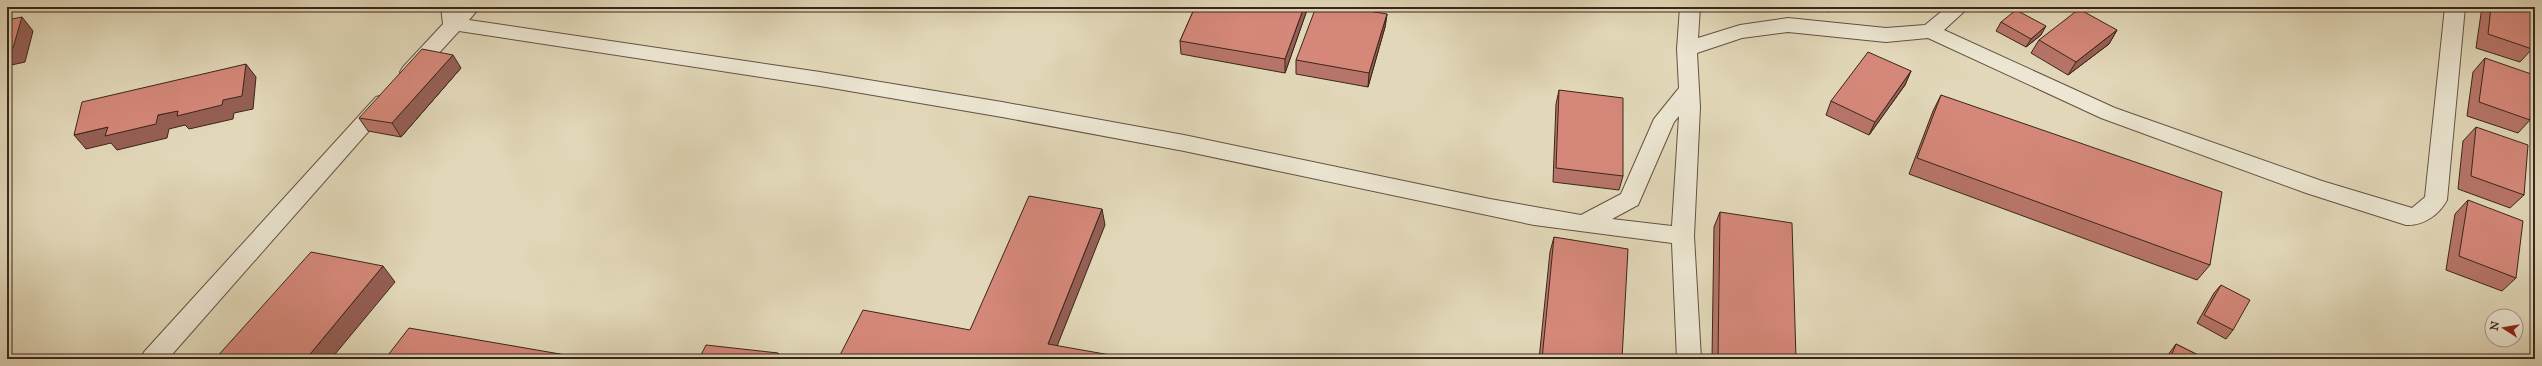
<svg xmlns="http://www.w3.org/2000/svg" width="2542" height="366" viewBox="0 0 2542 366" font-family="'IM FELL Great Primer',serif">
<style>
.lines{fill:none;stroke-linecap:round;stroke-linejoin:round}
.street-casing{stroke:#645242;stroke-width:2}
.street{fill:#ece6d2;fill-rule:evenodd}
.wall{fill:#b77569;stroke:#3a261a}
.shaded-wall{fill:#955f55;stroke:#3a261a}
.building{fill:#d5887a;stroke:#3a261a}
</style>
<rect width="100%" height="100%" fill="#e2d8b9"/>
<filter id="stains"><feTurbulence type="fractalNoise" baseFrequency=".005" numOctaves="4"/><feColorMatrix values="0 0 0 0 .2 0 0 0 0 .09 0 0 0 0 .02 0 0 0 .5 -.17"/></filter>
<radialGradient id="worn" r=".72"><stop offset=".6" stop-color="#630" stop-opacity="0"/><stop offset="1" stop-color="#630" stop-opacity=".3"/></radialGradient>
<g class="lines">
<g class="street-casing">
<path id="street" d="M441,7H480L469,20L820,72L1002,102L1184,135L1490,199L1581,215L1621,194L1654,119L1679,88L1677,49L1680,7H1700L1698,38L1740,25L1788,18L1886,28L1925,25L1947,7H1969L1944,30L2115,108L2322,181L2412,208L2425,197L2445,7H2465L2447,200C2439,215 2423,226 2406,225L2306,193L2101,118L1928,38L1886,42L1788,32L1742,38L1697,53L1700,107L1694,236L1701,359H1677L1672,243L1534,225L1184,151L1002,117L820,86L459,31L417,77L410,79L403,77L400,72L403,67L443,24ZM1679,116L1672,226L1612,219L1638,205L1674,122Z
M383,95L390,97L393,102L390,107L168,359H141L144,352L376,97Z"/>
</g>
<use href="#street" class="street"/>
</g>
<path class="wall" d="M1195,7H1308L1307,10L1285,73L1181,54L1180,41Z
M1820,7H1835L1829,12Z
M2482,7H2535L2532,49L2520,62L2476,48Z
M1387,14L1385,27L1368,87L1296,74V60Z
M2001,22L2041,35L2026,47L1996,31Z
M2117,30L2109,44L2068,75L2031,53L2039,40Z
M2485,58L2530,120L2518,133L2467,116L2473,72Z
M461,68L401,137L368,131L359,118Z
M1911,71L1905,85L1869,135L1826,115L1831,101Z
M1559,90L1623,176L1619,190L1553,182L1556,104Z
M1941,95L2210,265L2197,280L1909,174L1933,111Z
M2476,127L2524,195L2510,208L2458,189L2463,141Z
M2468,200L2516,278L2502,291L2446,270L2455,214Z
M1720,212L1796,359H1712L1714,227Z
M1554,237L1622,359H1539L1550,252Z
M2221,285L2233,330L2226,339L2197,323L2214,293Z
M2176,344L2206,359H2165Z"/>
<path class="shaded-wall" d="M1304,7H1308L1307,10L1285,73V59Z
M1831,7H1835L1829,12Z
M1387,14L1385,27L1368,87L1369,73Z
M22,17L33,31L25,62L7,66V50Z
M2046,26L2041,35L2026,47L2031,39Z
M2117,30L2109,44L2068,75L2076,62Z
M453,55L461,68L401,137L392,123Z
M246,64L256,77L253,109L234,113L233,119L189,129L185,125L169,129L167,138L117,150L111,143L86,149L74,135L223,100Z
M1911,71L1905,85L1869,135L1875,122Z
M1102,209L1105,225L1052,359L1048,344Z
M383,266L395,282L331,359H306Z
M778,353L781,359H776Z"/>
<path class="building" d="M1195,7H1304L1285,59L1180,41Z
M1316,7H1345L1387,14L1369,73L1296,60Z
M2491,7H2535V19L2532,49L2488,34Z
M2079,9L2117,30L2076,62L2039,40Z
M2016,10L2046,26L2031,39L2001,22Z
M22,17L13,48L7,50V20Z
M422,49L453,55L392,123L359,118Z
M1868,52L1911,71L1875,122L1831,101Z
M2485,58L2534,75L2530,120L2479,102Z
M246,64L242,96L223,100L222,105L177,116L178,111L158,115L156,124L105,136L108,127L74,135L82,102Z
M1559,90L1623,98V176L1556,168Z
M1941,95L2222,192L2210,265L1917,158Z
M2476,127L2528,145L2524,195L2471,176Z
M1029,196L1102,209L1048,344L1133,359H838L863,310L970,330Z
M2468,200L2523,221L2516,278L2459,256Z
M1720,212L1792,223L1796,359H1718Z
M1554,237L1628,249L1622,359H1542Z
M311,252L383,266L306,359H215Z
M2221,285L2250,300L2233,330L2204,315Z
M409,328L589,359H385Z
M2176,344L2206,359H2170Z
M706,345L778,353L776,359H699Z
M788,357L803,359H788Z"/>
<rect width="2542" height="366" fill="none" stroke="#e2d8b9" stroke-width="24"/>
<rect x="8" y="8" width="2526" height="350" fill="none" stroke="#3a261a" stroke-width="2"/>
<rect x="12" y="12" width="2518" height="342" fill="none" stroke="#3a261a"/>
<g transform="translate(2504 328) rotate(282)"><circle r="19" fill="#ece6d2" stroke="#a59988"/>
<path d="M0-3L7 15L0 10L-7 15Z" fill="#8f2418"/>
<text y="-6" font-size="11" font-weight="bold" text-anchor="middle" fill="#3a261a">N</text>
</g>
<rect width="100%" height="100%" filter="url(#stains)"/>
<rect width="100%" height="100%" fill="url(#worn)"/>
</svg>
